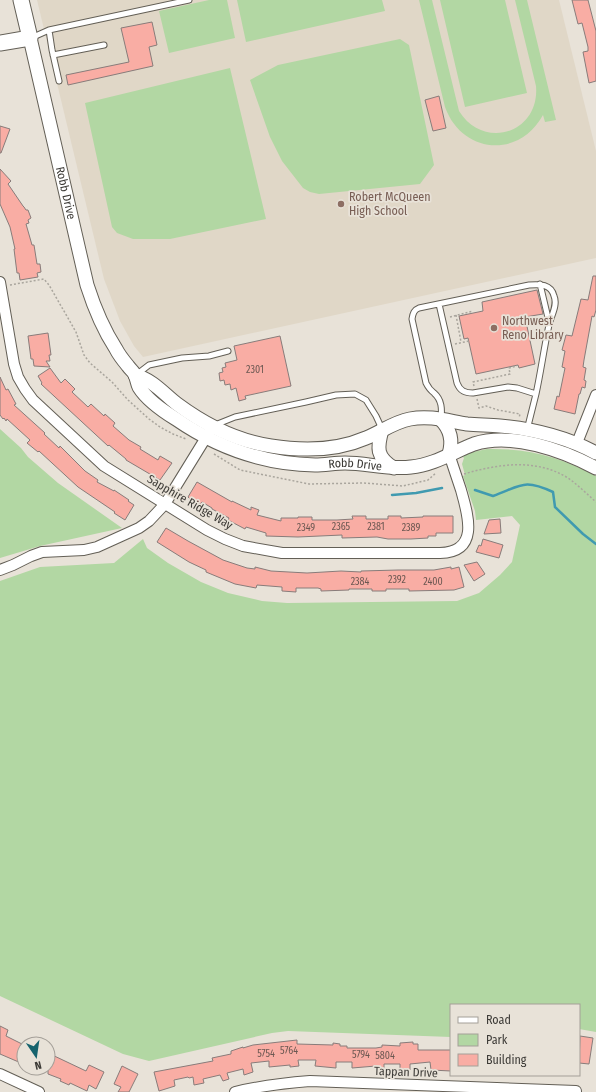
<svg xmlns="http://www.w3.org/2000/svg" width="596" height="1092" viewBox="0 0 596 1092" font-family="'Fira Sans Condensed',sans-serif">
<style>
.built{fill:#e0d7c7}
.green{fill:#b2d7a3}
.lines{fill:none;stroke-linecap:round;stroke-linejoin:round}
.stream{stroke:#409ab0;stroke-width:2.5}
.building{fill:#f9ada4;stroke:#887c7a}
.service-casing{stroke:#635f56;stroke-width:7}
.minor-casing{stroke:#635f56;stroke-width:12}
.tertiary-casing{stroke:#635f56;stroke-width:15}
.secondary-casing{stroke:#635f56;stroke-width:17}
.path{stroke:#a9a59d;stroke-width:1.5;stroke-dasharray:2 2;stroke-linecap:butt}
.service{stroke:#fff;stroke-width:5}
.minor{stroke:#fff;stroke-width:10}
.tertiary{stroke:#fff;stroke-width:13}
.secondary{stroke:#fff;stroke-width:15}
.education-dot{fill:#8d6e63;stroke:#e8e2d8;stroke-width:1.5}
.labels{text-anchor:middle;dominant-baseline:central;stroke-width:3.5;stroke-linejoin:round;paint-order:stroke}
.number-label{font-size:10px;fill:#6c5852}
.street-label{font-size:12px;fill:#3d3b37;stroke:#e8e2d8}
.education-label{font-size:12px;fill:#785e54;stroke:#e8e2d8;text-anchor:start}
</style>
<rect width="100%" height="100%" fill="#e8e2d8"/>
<path class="built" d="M37,0H559L596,151V258L143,357L134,346L120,321L104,279Z"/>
<path class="green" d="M209,0H227L235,38L169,53L159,11Z
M237,0H382L385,11L246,42Z
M419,0H432L459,111C484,151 540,133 536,86L515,0H527L556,120L545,122L543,115C519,159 462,154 445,107Z
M440,0H505L527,93L465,107Z
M400,39L409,45L434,165L420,184L319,194L310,192L303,188L282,161L270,137L250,80L278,65Z
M230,68L266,219L170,239H133L117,233L112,227L85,103Z
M0,429L21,448L28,457L58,483L122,528L40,546L0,558Z
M487,449C526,448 562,457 596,476V1032L579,1029V1005H451V1037L288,1031L272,1033L149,1061L123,1054L0,996V581L40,567L114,563L143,539L147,548L168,563L201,582L228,593L262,601L287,603L457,601L479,593L500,575L512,562L520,525L512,516L476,520L475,511L463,476L465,475L462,464L464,458L463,457L468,453Z"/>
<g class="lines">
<path class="stream" d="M475,490L493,496C521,486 523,478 553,492L555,507L583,534L596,544
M392,495L416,493L442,488"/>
</g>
<path class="building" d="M572,0H588L596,31V81L589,83L583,52L588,51V47L582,23L578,24Z
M152,22L157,45L149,47L153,66L68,85L66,75L129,62L121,28Z
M439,96L446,128L433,131L425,100Z
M0,126L10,129L1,153H0Z
M0,169L11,181L8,184L23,206L24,207L26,210H28L31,218L28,220L29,223L26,224L32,245H34L37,264H40L41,272L37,273L38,277L20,280L19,273H17L14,249H15L10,227L0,204Z
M593,276H596V310L594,317L592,316L584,360L583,367L586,368L584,380L586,381L585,388L582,387L580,394H579L575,414L554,409L557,396L559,397L565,368L562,367L565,351L562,350L566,335L572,336L581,299L588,300Z
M537,290L543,314L525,317L535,364L519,368L518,365L476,374L468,338L464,339L459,316L483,311L482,302Z
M48,333L51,355H49L50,361H46L50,367L34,366L33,359H31L28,336Z
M280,336L291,386L245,396L246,399L239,401L236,388L231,390L230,384L225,385L224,380L220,381L219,373L223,372L222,368L226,367L225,363L237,360L234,346Z
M50,368L61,383L65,379L75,389L72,392L88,407L91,404L104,416L105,414L115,423L113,426L129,440L141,447L140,449L158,460L160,456L172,463L160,480L126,460V459L109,445L108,446L41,384L42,383L38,376Z
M0,377L6,390L8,389L16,404L14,405L45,433L44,434L59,448L60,446L85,471L98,480L97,482L114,491V490L129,500L128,501L134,505L125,520L114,513L115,512L78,487L39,451L38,452L27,443L30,440L7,419L6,421L4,418L3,419L0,415Z
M197,482L232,502V501L251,510V507L259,510L257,515L281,521V518H298V517H312V520H337L353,519L352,516H366V519H388V516H401V518L423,517V516H453V533H436V536H428V538L411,539H388L377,537L342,538V535L298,537L266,536V533L246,527L245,529L228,520L229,518L212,509V508L202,502L200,504L190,499L188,497Z
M500,519L501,533L484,534L489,520Z
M166,528L188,541L223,560L247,568L255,569V567L271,571L307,573L341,571L361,572V571L398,570H434L451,567V569L459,567L464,587L454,590L409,591V589H386V591H372V589H349V590L321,591V589L318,588H296V592L282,591V587L257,585L256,588L235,584L206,572V570L189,562L157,542Z
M483,539L503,545L499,558L476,552L479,545L481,546Z
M477,562L485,574L474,581L464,565Z
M0,1026L8,1030L6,1036L24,1045V1057L21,1063L0,1054Z
M580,1036L593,1038L589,1064L579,1063Z
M297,1040V1044L333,1045V1043L340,1044V1046H347V1048H376L382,1047V1045L400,1046V1043L413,1042V1044H418V1050H451V1071L431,1070L430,1062L410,1064V1070L400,1069V1064H384V1070L376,1069V1066L352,1068V1062H336V1068L315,1066L316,1060H298L299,1066L290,1067V1065L269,1067V1061L251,1063L253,1072L244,1075L243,1069L227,1073L229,1079L223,1081L220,1075L203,1079L204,1083L194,1085L193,1077L189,1078L188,1077L174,1080L175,1086L159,1091L154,1072L213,1061L212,1058L231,1054V1051L243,1047V1048L253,1045Z
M48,1053L86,1071L89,1065L104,1072L96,1089L89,1085L87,1091L70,1083L69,1085L60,1081L61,1079L48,1074Z
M122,1066L138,1074L129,1092H118L121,1087L114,1084Z"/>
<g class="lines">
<g class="service-casing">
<path id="service" d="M49,30L52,50L59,81
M31,38L49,30L189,0
M53,55L104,45
M540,284L549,322
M439,304L457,383C460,391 465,393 473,393L508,387L517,388L536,394
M136,375L149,365L182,358L209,356L228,351
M441,419C442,409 442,400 434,393C430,390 428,387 426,383L412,319C413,313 414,310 419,308L529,285C540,284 551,284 554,296C558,305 551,316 549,325C544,348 541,371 536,394C533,406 530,418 527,430
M215,425L235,417L306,402L336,395L355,394L366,400L376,416L382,429"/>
</g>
<g class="minor-casing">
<path id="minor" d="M0,282L14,364L18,377L25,389L33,400L104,466L207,530L225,539L243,546L282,553H440C480,552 468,515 461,490C457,478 453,466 449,454
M577,443L596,395
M0,570L13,565L31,556L42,552L84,550L97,547L139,528L149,521L165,504L210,431
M0,1074L39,1092
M235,1092C260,1086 285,1083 310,1081L576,1091"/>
</g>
<g class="tertiary-casing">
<g id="tertiary">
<path id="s1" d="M30,38L87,285C94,307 103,329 116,349C119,355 123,360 128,366C130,369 134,372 135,375C137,379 137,383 139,387C147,400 163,411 176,419C218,448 263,464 315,465C325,465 335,463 345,463C367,463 389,470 411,467C434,465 453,452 474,444C512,432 562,450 596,468"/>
<path d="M135,375C153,380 164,394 177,404C204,424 237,441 271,446C302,451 336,451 366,438C381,432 394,422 410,419C430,415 448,421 467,424C478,425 489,425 500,426C534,429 566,437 596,453"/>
<path d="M441,420C451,430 453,441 449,454"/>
<path d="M382,430C377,448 376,457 394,468"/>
</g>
</g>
<g class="secondary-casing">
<path id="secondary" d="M0,43L30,38L21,0"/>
</g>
<path class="path" d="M10,285L44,279L49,285L76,332L84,355L90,363L112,382L128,400L149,419L160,427L173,434L186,439
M456,315L461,342
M450,317L473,311
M455,344L469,341
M474,386L473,382L510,374L509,368L517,366
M477,399L479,408L486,406L498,410L520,414L519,418
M214,454L240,470L309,484L364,483L403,486L428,480L436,473
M464,474C498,464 536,458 568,478C578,485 587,494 596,502"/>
<use href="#service" class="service"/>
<use href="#minor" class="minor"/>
<use href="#tertiary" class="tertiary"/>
<use href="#secondary" class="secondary"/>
</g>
<g class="education-dot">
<circle cx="341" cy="204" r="4"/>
<circle cx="494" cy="328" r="4"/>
</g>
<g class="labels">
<g class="number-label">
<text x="255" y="370">2301</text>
<text x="341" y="527">2365</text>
<text x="376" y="527">2381</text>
<text x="306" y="528">2349</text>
<text x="411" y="528">2389</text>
<text x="397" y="580">2392</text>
<text x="360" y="582">2384</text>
<text x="433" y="582">2400</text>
<text x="289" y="1051">5764</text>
<text x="266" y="1054">5754</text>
<text x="361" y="1055">5794</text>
<text x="385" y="1056">5804</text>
</g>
<g class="street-label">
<text stroke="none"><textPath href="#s1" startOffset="159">Robb Drive</textPath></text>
<text stroke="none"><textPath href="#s1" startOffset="607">Robb Drive</textPath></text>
<text transform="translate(190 502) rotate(30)">Sapphire Ridge Way</text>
<text transform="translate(406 1072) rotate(2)">Tappan Drive</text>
</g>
<g class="education-label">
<text x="349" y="197">Robert McQueen<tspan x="349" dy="14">High School</tspan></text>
<text x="502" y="321">Northwest<tspan x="502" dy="14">Reno Library</tspan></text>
</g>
</g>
<rect x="450" y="1004" width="130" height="72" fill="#e8e2d8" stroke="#a49f98"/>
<rect x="458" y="1017" width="20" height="6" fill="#ffffff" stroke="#a49f98"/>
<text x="486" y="1024" font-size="12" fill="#3d3b37">Road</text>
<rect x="458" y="1034" width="20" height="12" fill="#b2d7a3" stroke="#a49f98"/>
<text x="486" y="1044" font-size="12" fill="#3d3b37">Park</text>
<rect x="458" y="1054" width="20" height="12" fill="#f9ada4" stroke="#a49f98"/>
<text x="486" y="1064" font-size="12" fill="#3d3b37">Building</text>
<g transform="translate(36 1056) rotate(167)"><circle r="19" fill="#e8e2d8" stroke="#a49f98"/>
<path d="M0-3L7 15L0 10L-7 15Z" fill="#16636d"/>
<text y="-6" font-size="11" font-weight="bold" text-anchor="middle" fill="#3d3b37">N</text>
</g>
</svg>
